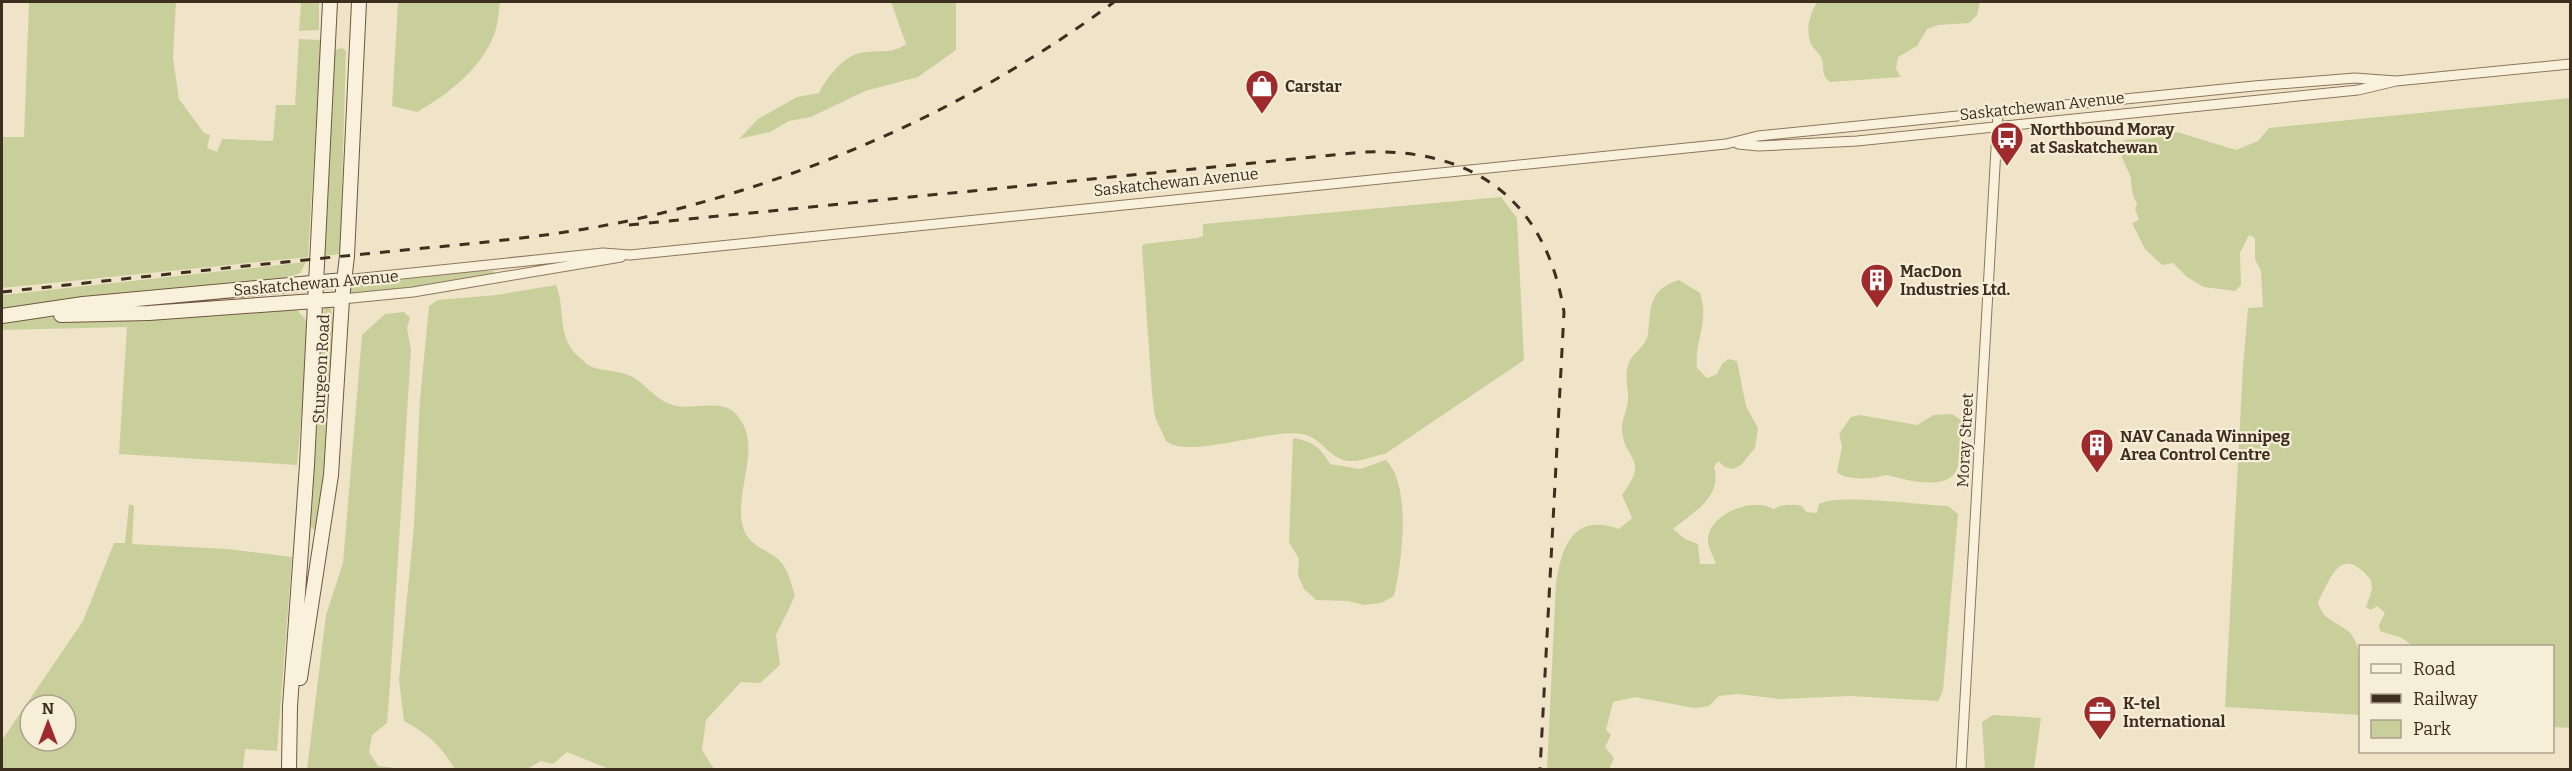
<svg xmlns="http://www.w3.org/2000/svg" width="2572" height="771" viewBox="0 0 2572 771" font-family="Bitter,serif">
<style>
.green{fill:#c9cf9b;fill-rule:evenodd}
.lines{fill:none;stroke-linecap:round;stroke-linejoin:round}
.minor-casing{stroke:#8d765c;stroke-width:11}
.secondary-casing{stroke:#6f573f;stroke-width:16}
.minor{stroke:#faf1dc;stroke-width:9}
.secondary{stroke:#faf1dc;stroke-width:14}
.rail{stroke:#3d2e20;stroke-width:3;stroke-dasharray:10 10;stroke-linecap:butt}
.labels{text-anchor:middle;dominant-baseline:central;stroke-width:4.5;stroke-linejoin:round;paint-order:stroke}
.poi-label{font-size:16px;font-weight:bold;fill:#3d2e20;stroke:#f7eed8;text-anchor:start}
.street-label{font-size:16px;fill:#3d2e20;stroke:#f7eed8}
</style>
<rect width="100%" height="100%" fill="#f0e4c8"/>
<path class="green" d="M29,2H176L173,58L179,99L204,133L210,135L207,148L217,152L222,139L273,141L276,105H295L299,39L321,40L308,257L2,288V137H24Z
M301,2H319V30L299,31Z
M398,2H500C499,10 498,21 496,29C485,66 449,94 417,112L392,106Z
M891,2H956V50L918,77L865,91L811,117L789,121L770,132L739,139L758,119L797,97L819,93C826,78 844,56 860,53C878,49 891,55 906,44Z
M1817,2H1980L1977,15L1969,23L1938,25L1927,29L1917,46L1898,57L1896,69L1901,77L1830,82C1821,75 1824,69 1822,60C1820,53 1814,50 1811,44C1805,29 1810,14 1817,2Z
M342,48L346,51L340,254L323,256L334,50Z
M2570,98V728L2553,727L2552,646H2413L2402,638L2380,631L2379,625L2385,613L2377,606L2371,610L2366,607L2372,589L2371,580C2341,543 2331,577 2318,602C2322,620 2336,621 2348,631C2366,646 2361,694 2360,715L2225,707L2243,367L2248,308L2263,307L2261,271L2255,259V238L2249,235L2240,253L2241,285L2235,291L2204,287L2187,277L2173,263L2162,265L2145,249L2132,223L2139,220L2135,209L2137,203C2131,194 2132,190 2131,180C2131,173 2121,160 2119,148L2125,140L2155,138L2177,132L2236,150L2258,141L2269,128Z
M1501,197L1517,218L1524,360L1385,454C1372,456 1362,462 1349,461C1328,459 1322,437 1302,434C1271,428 1188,460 1166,441L1155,417L1152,393L1142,247L1144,244L1197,238L1203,236V224Z
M306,262L300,273L278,281L2,309V295Z
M471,271H494L495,273L410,289L351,293V286L355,285Z
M1679,280L1700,293C1710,325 1694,338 1697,368L1707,378L1717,374L1722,364L1728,359L1737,361L1746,406L1758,428L1755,448L1741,465L1733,469L1725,467L1718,461L1714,467C1723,497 1692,513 1673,529L1685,539L1698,544L1700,564H1716C1714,558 1709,549 1708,542C1706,515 1753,496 1773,509C1783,504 1791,504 1802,506L1806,512L1817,513L1819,504C1837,493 1923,505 1948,506L1958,514L1943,691L1938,701L1851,696L1780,699L1738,694L1719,696L1709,706L1694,708L1635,697L1613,702L1606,730L1611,735L1605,747L1614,758L1609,769H1547L1556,583C1562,546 1573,513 1619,529L1632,518L1622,495C1651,456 1623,462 1622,428C1622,419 1627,410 1628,401C1629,388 1623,374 1630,360C1635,352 1647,344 1648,334C1651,307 1648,290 1679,280Z
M556,285C566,309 556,336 578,356C582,359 587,365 592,367C606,372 623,370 636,379C650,389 658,402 677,406C692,409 721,400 734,412C767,444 731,493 744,530C751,547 766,549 778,559C789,569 791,583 795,596L776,635L780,665L760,683L741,682L706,720L702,750L714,769H609L567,752L553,764L541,761L527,769H455C441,746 428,734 404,721L399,680L414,526L420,399L429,306L438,300L496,295Z
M324,308H331L333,319L329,428L320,520L314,530L309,524Z
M296,309L305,319L309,334L297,465L119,454L127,327L2,330V325L10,321L39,318Z
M404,312L410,318L407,328L411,350L390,685L387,723L372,735L369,752L378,766L405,769H307L326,615L343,563L362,335L385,314Z
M1952,414L1961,420C1960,435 1961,452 1958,466C1951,494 1903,479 1886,475C1874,479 1847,481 1837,472L1842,446L1839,434L1851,417L1860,415L1917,425L1934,415Z
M1293,438C1311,441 1321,447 1330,464L1360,469L1386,460C1412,486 1402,562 1394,596L1381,603L1364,605L1348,601L1316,600L1304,589L1298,575L1299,559L1289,542Z
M129,504L134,506L132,544L227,549L292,557L277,751L245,749L243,769H2V740L83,621L114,543H125ZM30,705H66V741H30Z
M1993,715L2041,718L2034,769H1985L1982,722Z"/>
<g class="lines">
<g class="minor-casing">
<path id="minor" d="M1738,144L1759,146L1857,141L2358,90L2396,81L2570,64
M344,280L603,253L630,255L1726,144L1758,136L2254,86L2355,78L2396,81
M342,299L413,292L621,257
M1961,770L1998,113"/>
</g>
<g class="secondary-casing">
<path id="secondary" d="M61,315L149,313L342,299
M2,316L83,304L344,280
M300,678L331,475L342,299L347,256L359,2
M289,770L290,706L307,465L330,2"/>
</g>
<use href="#minor" class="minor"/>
<use href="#secondary" class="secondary"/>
<path class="rail" d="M629,225L1364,152C1475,148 1546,201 1564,312L1540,770
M2,292C122,279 243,266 364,254C461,244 559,238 654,215C821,174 976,104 1114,2"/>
</g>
<defs>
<g id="shop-pin" transform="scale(1.725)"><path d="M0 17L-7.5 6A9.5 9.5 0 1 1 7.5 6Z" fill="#9e2a2b" stroke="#f7eed8"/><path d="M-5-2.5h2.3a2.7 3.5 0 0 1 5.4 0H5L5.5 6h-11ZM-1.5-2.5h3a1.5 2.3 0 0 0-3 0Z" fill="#fff"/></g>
<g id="bus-pin" transform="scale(1.725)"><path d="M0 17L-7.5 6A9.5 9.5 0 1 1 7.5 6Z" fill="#9e2a2b" stroke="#f7eed8"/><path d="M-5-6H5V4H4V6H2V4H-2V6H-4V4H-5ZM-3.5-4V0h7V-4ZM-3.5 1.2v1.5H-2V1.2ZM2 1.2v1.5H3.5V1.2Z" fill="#fff"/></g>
<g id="building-pin" transform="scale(1.725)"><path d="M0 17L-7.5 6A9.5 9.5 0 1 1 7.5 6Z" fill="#9e2a2b" stroke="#f7eed8"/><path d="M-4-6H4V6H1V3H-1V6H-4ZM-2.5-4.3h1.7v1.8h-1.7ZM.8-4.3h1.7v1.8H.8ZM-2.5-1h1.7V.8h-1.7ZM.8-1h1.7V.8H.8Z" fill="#fff"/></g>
<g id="office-pin" transform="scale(1.725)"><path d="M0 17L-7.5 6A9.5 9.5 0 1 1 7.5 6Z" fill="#9e2a2b" stroke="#f7eed8"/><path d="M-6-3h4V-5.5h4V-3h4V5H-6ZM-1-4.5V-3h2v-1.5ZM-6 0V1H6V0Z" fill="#fff"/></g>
</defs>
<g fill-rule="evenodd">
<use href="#shop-pin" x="1262" y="86"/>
<use href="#bus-pin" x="2007" y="138"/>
<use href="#building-pin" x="1877" y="280"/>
<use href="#building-pin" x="2097" y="445"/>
<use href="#office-pin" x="2100" y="712"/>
</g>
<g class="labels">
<g class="poi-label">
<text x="1285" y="86">Carstar</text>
<text x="2030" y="129">Northbound Moray<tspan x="2030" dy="18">at Saskatchewan</tspan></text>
<text x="1900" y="271">MacDon<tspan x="1900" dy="18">Industries Ltd.</tspan></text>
<text x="2120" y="436">NAV Canada Winnipeg<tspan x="2120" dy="18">Area Control Centre</tspan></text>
<text x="2123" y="703">K-tel<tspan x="2123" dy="18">International</tspan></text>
</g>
<g class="street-label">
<text transform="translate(2042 106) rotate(-6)">Saskatchewan Avenue</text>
<text transform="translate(1176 182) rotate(-6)">Saskatchewan Avenue</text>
<text transform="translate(316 283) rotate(-5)">Saskatchewan Avenue</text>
<text transform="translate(321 369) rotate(-87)">Sturgeon Road</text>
<text transform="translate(1965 440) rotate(-87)">Moray Street</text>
</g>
</g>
<rect width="2572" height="771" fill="none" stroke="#3d2e20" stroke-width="6"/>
<rect x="2359" y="645" width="195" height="108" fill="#f7eed8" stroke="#ada18e" stroke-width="1.5"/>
<rect x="2371" y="664" width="30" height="9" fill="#faf1dc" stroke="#ada18e" stroke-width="1.5"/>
<text x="2413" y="675" font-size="18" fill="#3d2e20">Road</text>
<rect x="2371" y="694" width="30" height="9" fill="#3d2e20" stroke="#ada18e" stroke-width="1.5"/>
<text x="2413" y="705" font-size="18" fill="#3d2e20">Railway</text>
<rect x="2371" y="720" width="30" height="18" fill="#c9cf9b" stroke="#ada18e" stroke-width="1.5"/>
<text x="2413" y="735" font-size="18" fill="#3d2e20">Park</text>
<g transform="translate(48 723)"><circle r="28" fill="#f7eed8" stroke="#ada18e" stroke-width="1.5"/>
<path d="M0-4.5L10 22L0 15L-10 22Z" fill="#9e2a2b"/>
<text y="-9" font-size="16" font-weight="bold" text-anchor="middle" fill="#3d2e20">N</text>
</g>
</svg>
